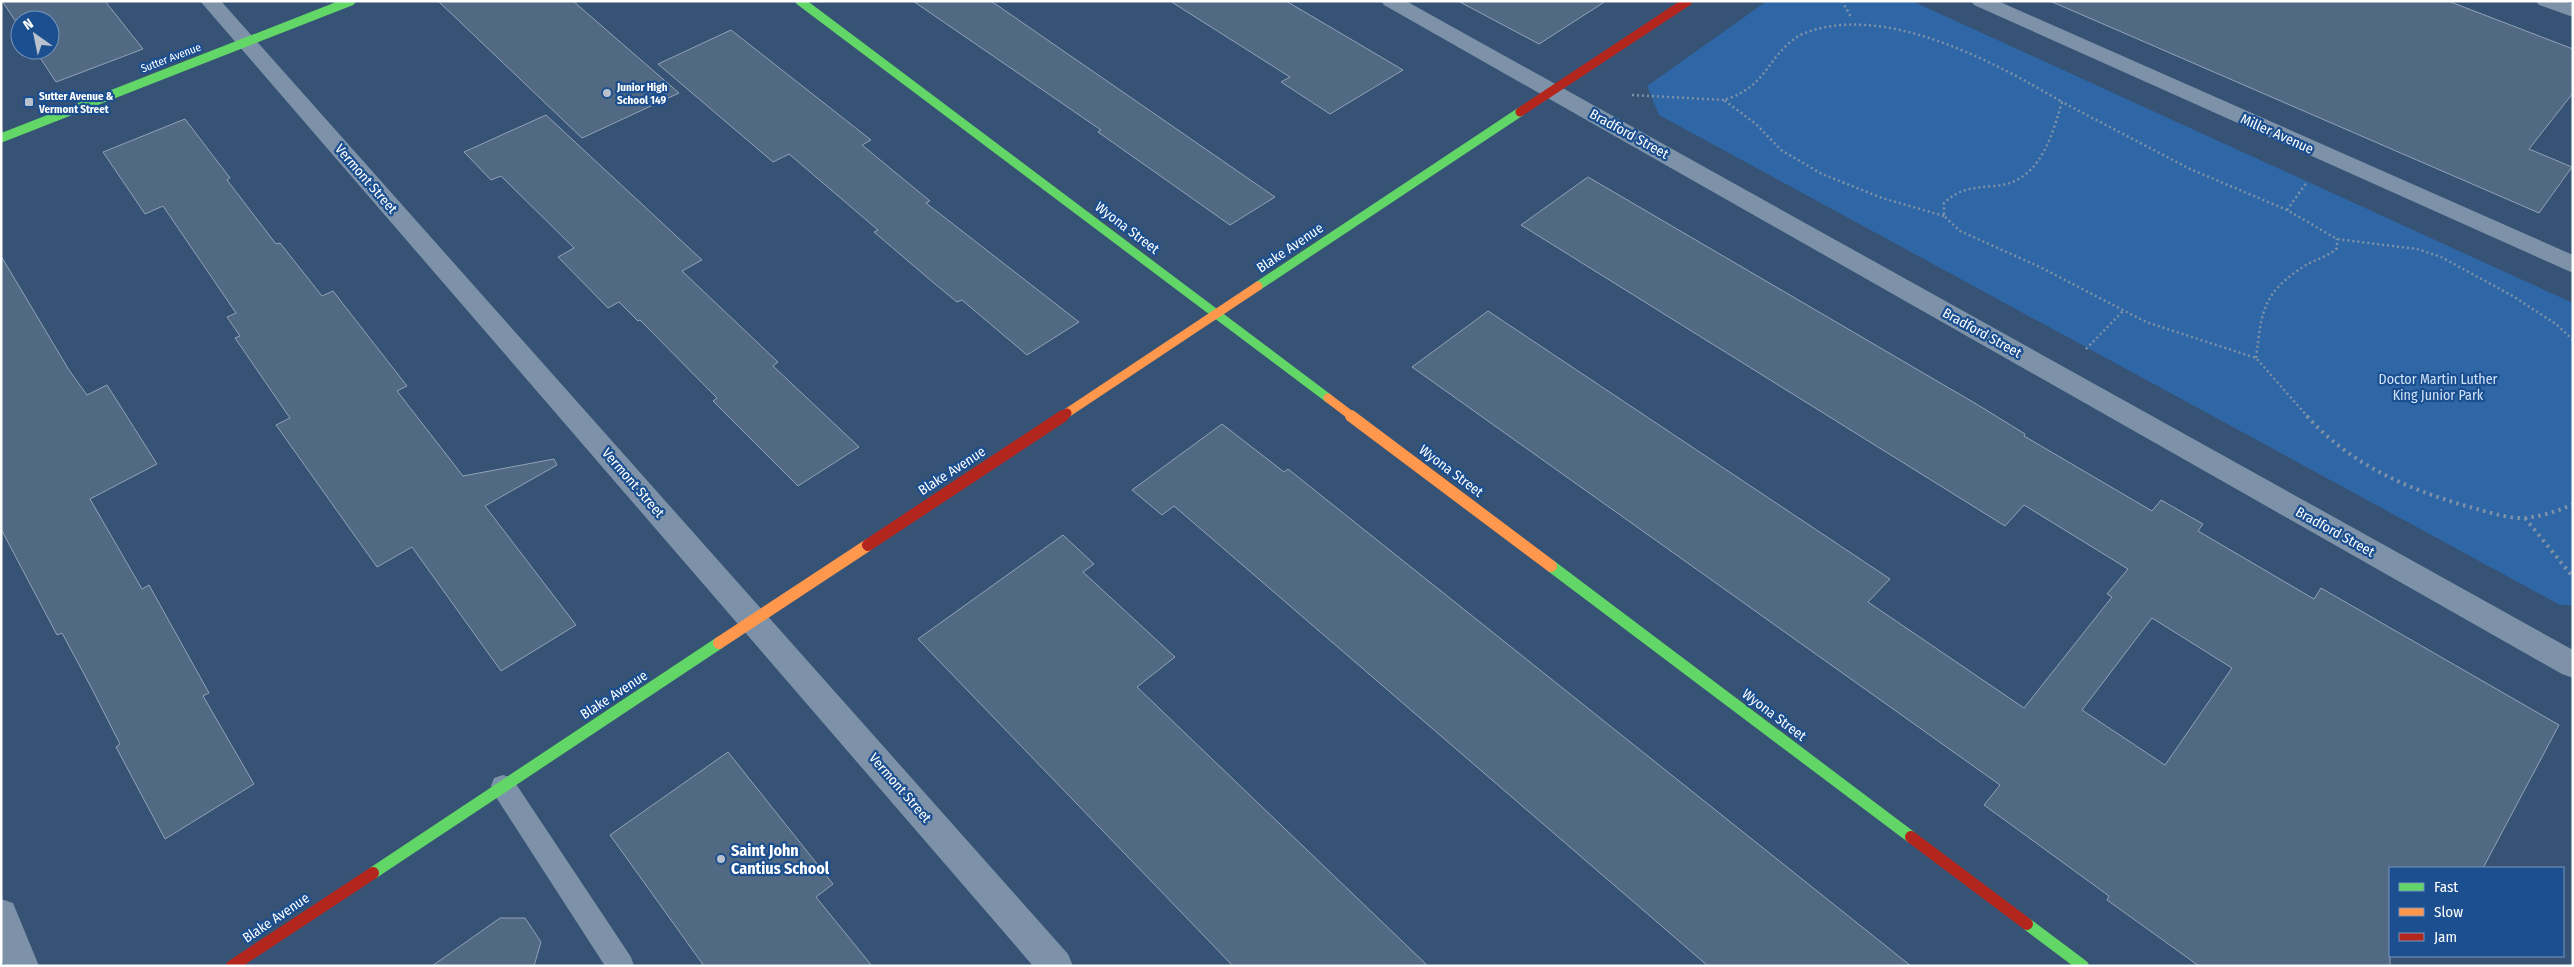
<svg xmlns="http://www.w3.org/2000/svg" width="2574" height="967" viewBox="0 0 2574 967" font-family="'Fira Sans Condensed',sans-serif">
<style>
.green{fill:#2f66a5}
.building{fill:#526984;stroke:#92a2b6;fill-rule:evenodd}
.lines{fill:none;stroke-linecap:round;stroke-linejoin:round}
.path-far1{stroke:#7d92a8;stroke-width:2.5;stroke-dasharray:2 3;stroke-linecap:butt}
.path{stroke:#7d92a8;stroke-width:4;stroke-dasharray:2.5 4.5;stroke-linecap:butt}
.lane{fill:#7d92a8;fill-rule:evenodd}
.street{fill:#7d92a8;fill-rule:evenodd}
.fast-far1{stroke:#63d668;stroke-width:9}
.fast{stroke:#63d668;stroke-width:12}
.slow-far1{stroke:#ff974d;stroke-width:9}
.slow{stroke:#ff974d;stroke-width:12}
.jam-far1{stroke:#b3261e;stroke-width:9}
.jam{stroke:#b3261e;stroke-width:12}
.poi-dot{fill:#b9c2ce;stroke:#1b4f8f;stroke-width:2}
.labels{text-anchor:middle;dominant-baseline:central;stroke-width:4.5;stroke-linejoin:round;paint-order:stroke}
.far-street-label{font-size:11px;fill:#fff;stroke:#1b4f8f}
.far-poi-label{font-size:11px;font-weight:bold;fill:#fff;stroke:#1b4f8f;text-anchor:start}
.street-label{font-size:14px;fill:#fff;stroke:#1b4f8f}
.park-label{font-size:14px;fill:#cfe3fa;stroke:#1b4f8f}
.near-poi-label{font-size:16px;font-weight:bold;fill:#fff;stroke:#1b4f8f;text-anchor:start}
</style>
<rect width="100%" height="100%" fill="#365274"/>
<path class="green" d="M1767,1H1912L2573,303V605H2560L1659,115L1647,86Z"/>
<path class="building" d="M2,1H105L143,49L56,82L35,50H50V20H20V28Z
M438,1H573L679,93L582,138Z
M913,1H991L1275,197L1230,225L1098,132L1101,130Z
M1170,1H1286L1403,70L1330,114L1281,82L1290,77Z
M1458,1H1606L1539,44Z
M2050,1H2448L2573,49V93L2529,149L2572,167L2539,213Z
M731,30L871,140L862,145L930,201L926,203L1079,322L1027,355L962,300L957,302L935,284L874,232L878,230L789,154L773,162L658,64Z
M546,115L702,260L682,271L778,362L773,366L859,447L798,486L713,401L717,398L640,320L638,321L619,302L608,308L558,257L574,248L501,176L491,180L464,152Z
M185,119L230,178L227,180L276,244L280,243L322,296L333,291L407,386L397,391L463,476L554,459L557,465L485,506L576,625L501,671L412,547L377,567L276,425L290,418L235,338L240,336L227,317L236,313L163,206L145,214L103,152Z
M1588,177L1978,405L2025,434L2024,436L2152,511L2161,500L2203,524L2198,531L2314,599L2321,588L2559,725L2483,868H2390V966H2199L2107,900L2109,896L1984,805L2000,785L1412,367L1488,311L1890,579L1868,602L2024,708L2112,597L2107,594L2128,569L2024,505L2005,526L1521,225ZM2152,618L2232,668L2165,765L2082,710Z
M1,256L69,370L87,395L107,385L157,464L90,499L142,589L149,585L209,693L203,696L254,784L165,839L116,747L120,744L91,687L62,633L57,635L1,529Z
M1222,424L1284,472L1288,469L1911,966H1708L1174,506L1162,515L1132,490Z
M1063,535L1094,564L1083,572L1175,657L1137,687L1428,966H1233L918,639Z
M728,752L833,884L816,897L872,966H704L610,835Z
M500,918H525L541,942L534,966H432Z"/>
<g class="lines">
<path class="path-far1" d="M1842,1L1851,17
M1632,95L1724,100
M2287,210L2307,182
M1944,216L1882,198L1822,174L1781,150L1756,124L1724,100C1769,86 1766,56 1800,35C1880,0 1993,61 2062,102
M2086,349L2123,311
M2256,358C2262,310 2262,293 2306,265C2315,260 2325,257 2334,251L2337,248V239
M2308,417L2256,358L2146,322L2040,267L1960,231L1944,216V203C1960,188 1973,188 1994,186C2039,183 2051,139 2062,102L2190,169L2287,210L2337,239L2417,249L2441,257L2511,295L2556,324L2573,340"/>
<path class="path" d="M2307,416C2351,466 2414,492 2477,509C2492,513 2510,519 2526,518C2543,516 2558,511 2573,504
M2525,518L2573,577"/>
<path class="lane" d="M503,775L512,778L631,957L634,966H605L494,794L491,786L494,778Z"/>
<path class="street" d="M200,1H221L1068,954L1073,966H1033Z
M1381,1H1406L2573,650V678L2562,674L1384,5Z
M1971,1H1998L2573,255V273L1974,5Z
M2536,1H2565L2573,4V17L2539,5Z
M1,899L13,903L39,966H4L1,958Z"/>
<path class="fast-far1" d="M800,1L1328,398
M1,138L351,1
M1258,286L1520,112"/>
<path class="fast" d="M1551,566L1911,837
M373,873L719,643
M2027,924L2083,966"/>
<path class="slow-far1" d="M1328,398L1353,417
M1067,413L1258,286"/>
<path class="slow" d="M1351,416L1551,566
M719,643L868,545"/>
<path class="jam-far1" d="M1520,112L1688,1
M1061,417L1067,413"/>
<path class="jam" d="M868,545L1063,416
M1911,837L2027,924
M232,966L373,873"/>
</g>
<g class="poi-dot">
<circle cx="607" cy="93" r="5"/>
<rect x="24" y="97" width="10" height="10" rx="2.5"/>
<circle cx="721" cy="859" r="5"/>
</g>
<g class="labels">
<g class="far-street-label">
<text transform="translate(171 58) rotate(-21)">Sutter Avenue</text>
</g>
<g class="far-poi-label">
<text x="617" y="87">Junior High<tspan x="617" dy="13">School 149</tspan></text>
<text x="39" y="96">Sutter Avenue &amp;<tspan x="39" dy="13">Vermont Street</tspan></text>
</g>
<g class="street-label">
<text transform="translate(1629 134) rotate(29)">Bradford Street</text>
<text transform="translate(2277 134) rotate(24)">Miller Avenue</text>
<text transform="translate(366 179) rotate(49)">Vermont Street</text>
<text transform="translate(1127 228) rotate(37)">Wyona Street</text>
<text transform="translate(1290 248) rotate(-34)">Blake Avenue</text>
<text transform="translate(1982 333) rotate(29)">Bradford Street</text>
<text transform="translate(952 471) rotate(-33)">Blake Avenue</text>
<text transform="translate(1451 471) rotate(37)">Wyona Street</text>
<text transform="translate(633 483) rotate(49)">Vermont Street</text>
<text transform="translate(2335 532) rotate(29)">Bradford Street</text>
<text transform="translate(614 695) rotate(-33)">Blake Avenue</text>
<text transform="translate(1774 715) rotate(37)">Wyona Street</text>
<text transform="translate(900 788) rotate(49)">Vermont Street</text>
<text transform="translate(276 918) rotate(-34)">Blake Avenue</text>
</g>
<g class="park-label">
<text x="2438" y="379">Doctor Martin Luther<tspan x="2438" dy="16">King Junior Park</tspan></text>
</g>
<g class="near-poi-label">
<text x="731" y="850">Saint John<tspan x="731" dy="18">Cantius School</tspan></text>
</g>
</g>
<rect width="2574" height="967" fill="none" stroke="#ffffff" stroke-width="5"/>
<rect x="2389" y="867" width="175" height="90" fill="#1b4f8f" stroke="#7695bc"/>
<rect x="2399" y="883" width="25" height="8" fill="#63d668" stroke="#7695bc"/>
<text x="2434" y="892" font-size="15" fill="#ffffff">Fast</text>
<rect x="2399" y="908" width="25" height="8" fill="#ff974d" stroke="#7695bc"/>
<text x="2434" y="917" font-size="15" fill="#ffffff">Slow</text>
<rect x="2399" y="933" width="25" height="8" fill="#b3261e" stroke="#7695bc"/>
<text x="2434" y="942" font-size="15" fill="#ffffff">Jam</text>
<g transform="translate(35 35) rotate(327)"><circle r="24" fill="#1b4f8f" stroke="#7695bc"/>
<path d="M0-4L9 19L0 12L-9 19Z" fill="#b9c2ce"/>
<text y="-8" font-size="14" font-weight="bold" text-anchor="middle" fill="#ffffff">N</text>
</g>
</svg>
